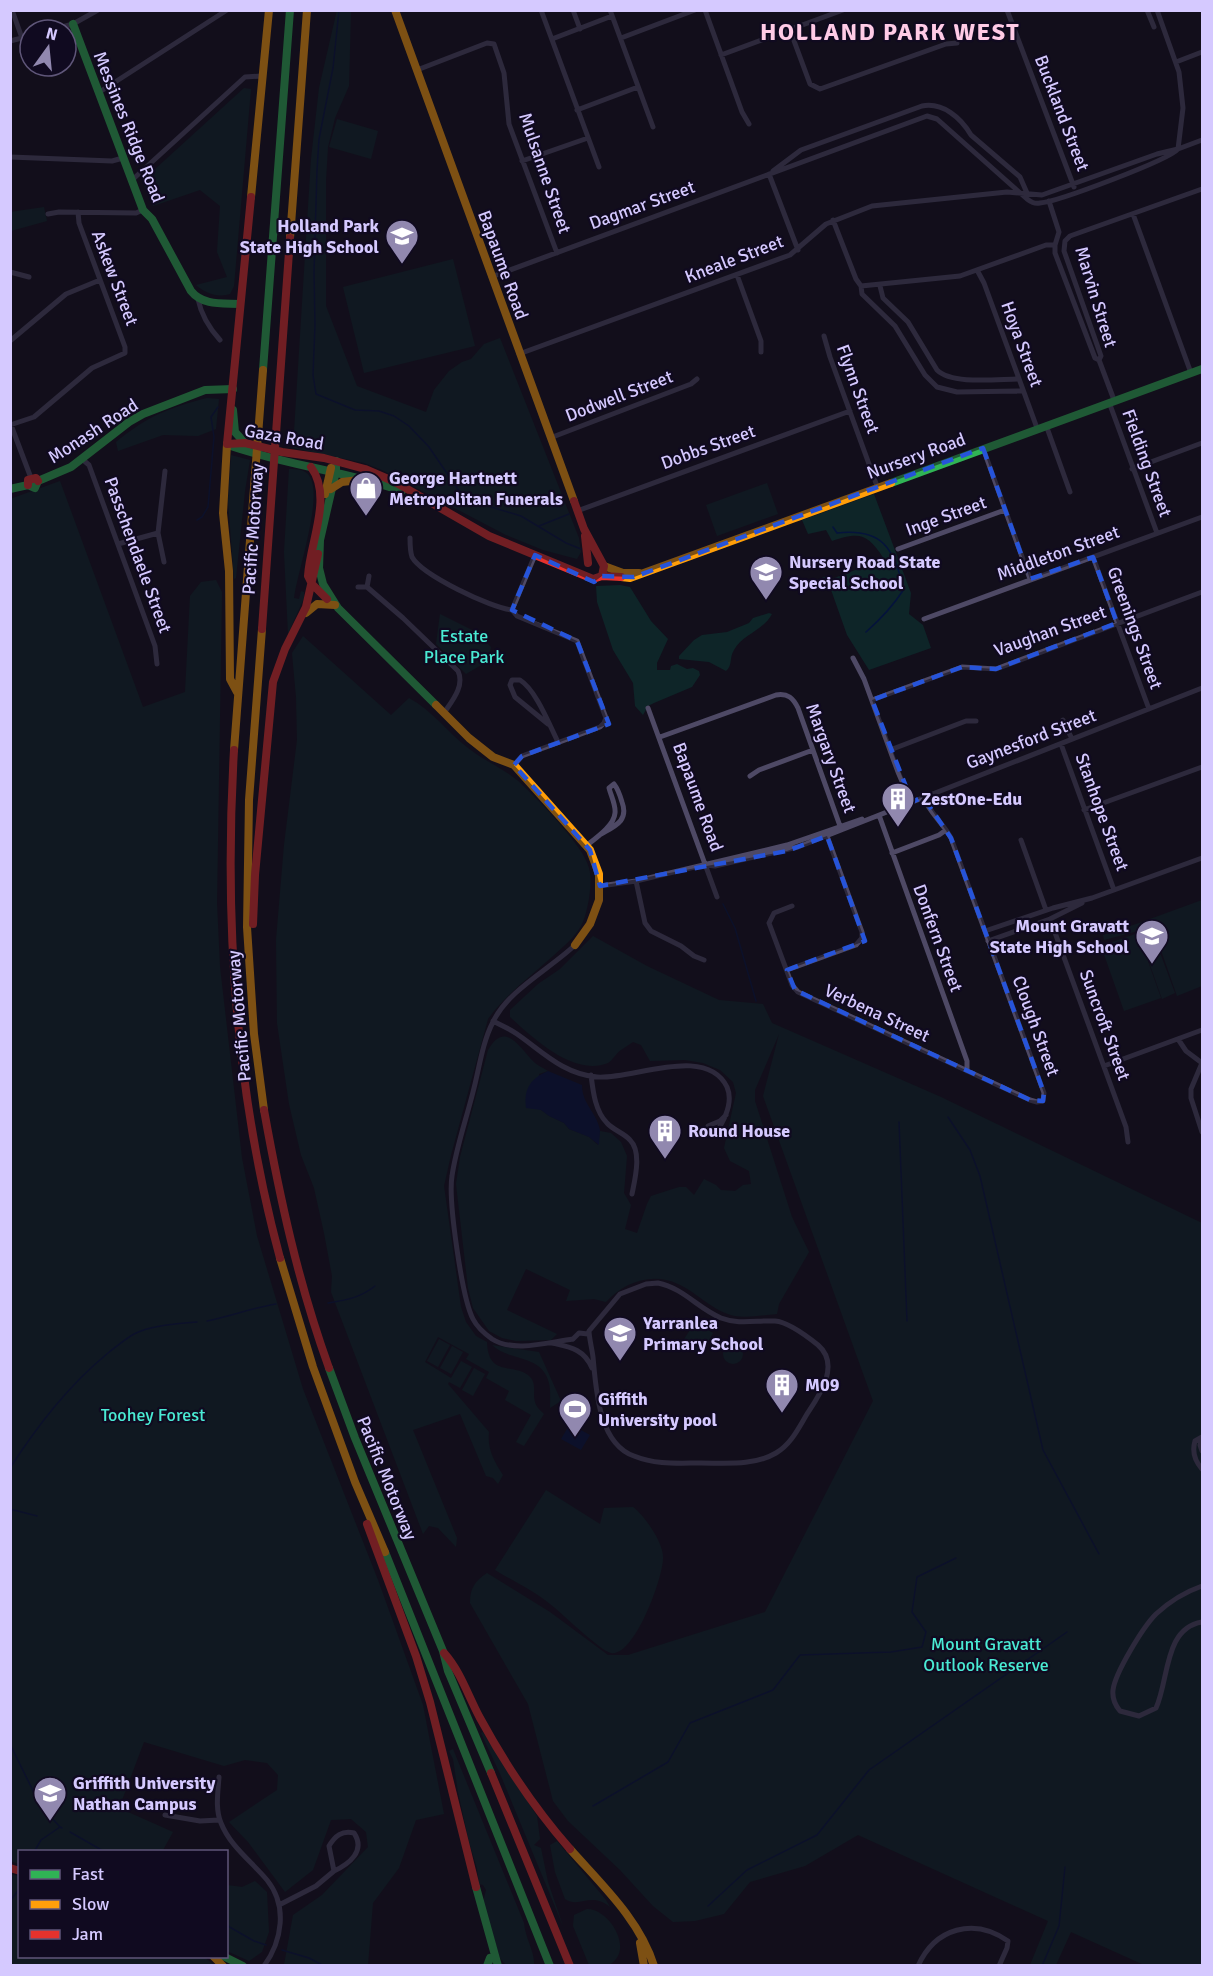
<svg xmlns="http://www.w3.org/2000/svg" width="1213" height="1976" viewBox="0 0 1213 1976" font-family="Signika,sans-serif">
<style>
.green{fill:#0e2528}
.water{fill:#05133c}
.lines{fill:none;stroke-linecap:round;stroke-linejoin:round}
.stream{stroke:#05133c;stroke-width:1.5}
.street{stroke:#4e4965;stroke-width:5}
.fast{stroke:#30b455;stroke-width:8}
.slow{stroke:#ff9f0a;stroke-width:8}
.jam{stroke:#e5322d;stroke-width:8}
.marked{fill:none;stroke:#2654da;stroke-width:4.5;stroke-dasharray:12 8;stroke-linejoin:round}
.labels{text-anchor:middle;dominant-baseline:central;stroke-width:4.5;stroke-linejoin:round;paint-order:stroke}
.street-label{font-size:18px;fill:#d5c9ff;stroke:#100a20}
.poi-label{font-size:18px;font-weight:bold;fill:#d5c9ff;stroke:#100a20;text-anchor:start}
.park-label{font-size:18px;fill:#4aead4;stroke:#100a20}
.district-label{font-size:24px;font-weight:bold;letter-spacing:1.5px;fill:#ffcbe6;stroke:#100a20}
</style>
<rect width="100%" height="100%" fill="#120f1b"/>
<path class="green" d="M337,10L351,11L349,86L335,118L328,147L326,180V306L357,386L426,412L434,390L449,371L462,362L471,359L484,344L500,338L579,538L581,552L577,559L543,550L506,535L382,470L364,463L293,448L311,159L319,88Z
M244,88L251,89L234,286L230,294C218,298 205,293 196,285L227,277L217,252L220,206L200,190L153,206L142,181Z
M337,119L378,131L371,159L329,147Z
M44,207L47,221L11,231L10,212Z
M453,259L475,346L364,373L343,287Z
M207,398L219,399L216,429L198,436L163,435L118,451L116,442C148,416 168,408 207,398Z
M231,455L250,460L245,491L236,578L234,579L228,501Z
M289,469C296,469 306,469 310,477C323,498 297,573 294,598L299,599L301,591L304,592V598L288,634L284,552Z
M60,481L143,707L185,692L190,596L201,582L216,580L222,592L217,903L220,967L242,1158L257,1236L303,1389L378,1580L423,1705L444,1814L416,1820L399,1868L373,1903L368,1965H284L293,1915L322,1895L368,1847L366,1832L351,1819L331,1820L313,1870L285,1892L248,1842L229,1822L277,1790L278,1775L267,1763L245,1760L224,1766L144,1742L119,1808L173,1832L163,1850L164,1851L20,1852L19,1864L10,1861V499Z
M767,483L778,514L717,536L706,505Z
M874,494L911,593L909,614L923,625L931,648L869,670L847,635L830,587H823L816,580L827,576L829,580L884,559C867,533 860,532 832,541L826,530L808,534L802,520Z
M620,585L630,587L651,621L668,639L657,663V670H670L671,666L677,664L687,669L693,668L699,671L700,675L692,687L654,703L648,706L643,715L635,706L633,683L613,650L597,602L596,586Z
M769,613L772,614C764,630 742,635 734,650C729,658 733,665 726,671L709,662L679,659V656L694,640L702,635L727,632L749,623L753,618Z
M440,614L476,632L491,647L488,661L466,674L436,644Z
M303,636L391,715L409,698C432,710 447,732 468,748C483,760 502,768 517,780C534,795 585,847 589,868C593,882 588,913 581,926C574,938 564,946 553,956C531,976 506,994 488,1019L451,1155L444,1186L461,1307L466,1322L476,1336L487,1342C488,1377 512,1363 528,1375C538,1383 532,1393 535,1402C536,1407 541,1411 544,1414L524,1446L516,1442L531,1415L505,1400L509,1391L486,1378L489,1372L466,1359L469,1354L438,1337L425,1362L451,1378L461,1361L472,1367L460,1388L449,1382L448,1384L489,1432C487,1449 494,1461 503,1475L498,1484L493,1478L486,1476L460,1414L413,1430L457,1538L456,1547L438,1528L429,1526L423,1534L331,1292L332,1276L324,1233L314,1188L301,1155L289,1104L277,1023L276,940L284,845L297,740L296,697L292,653Z
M1202,900V986L1177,996L1150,919Z
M1148,920L1175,993L1162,999L1138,931L1104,940L1103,935Z
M1138,933L1161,998L1124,1011L1101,946Z
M593,936L647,966L719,1000L763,1004L772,1023L941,1097L1202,1223V1965H1144L1071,1932L1056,1965H1030L1048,1921L858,1835L805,1866L750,1882L724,1914L695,1921L673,1922L653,1906L620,1870L568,1821L553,1801L528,1704L470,1603C470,1588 475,1581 487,1573L550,1612L608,1655H628L765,1612L873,1401L763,1096L779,1034L755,1090V1101L792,1217L809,1252L779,1304L777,1314C764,1315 748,1318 735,1316C712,1311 698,1293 678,1284C652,1272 624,1282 606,1302L594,1299L566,1301L570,1290L526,1269L507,1310L557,1334L551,1340L516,1341L502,1338L489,1331L473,1308L468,1288L456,1184L460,1157L488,1050C506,1019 520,1049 535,1063C538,1066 544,1068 548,1071L539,1074L541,1110L549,1116L564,1123L569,1129L589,1137L598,1145L600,1131L611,1133L621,1142L627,1156L624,1193L631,1205L625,1229L637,1233L647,1204L651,1196L679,1187H686L694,1195L704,1179L716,1185L721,1190L735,1191L743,1185L751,1184L749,1171L730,1161L724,1148L736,1093L733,1082L720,1070L703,1063L685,1060L650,1061L641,1045L633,1042C629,1045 625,1047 621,1050C616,1053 613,1060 608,1063C574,1077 533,1038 510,1017V1010L538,984L560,969Z
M695,1322L713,1333L707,1344L704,1342L696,1353L681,1344Z
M439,1339L450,1345L438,1367L427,1361Z
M723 1354a10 10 0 1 1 20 0a10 10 0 1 1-20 0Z
M492,1345L539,1352L561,1401L550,1408C550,1400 551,1392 549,1383C542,1354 510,1362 492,1345Z
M452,1346L463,1352L451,1374L440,1368Z
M474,1368L485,1374L473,1396L462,1390Z
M546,1490L600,1524L604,1508L633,1507C644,1515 663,1542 663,1557C664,1575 635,1657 611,1653C599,1650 562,1613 550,1604C534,1591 513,1581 495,1570Z
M483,1732L537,1816L540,1839L534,1845L541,1848L548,1882L563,1926L501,1776L481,1733Z
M453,1749L524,1923C525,1938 535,1952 534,1965H506L500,1958L483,1902L486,1890L483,1885L479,1884L477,1868L469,1842L458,1792L453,1759L449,1751Z
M557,1841L606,1900L610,1907C590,1891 580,1909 565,1899L555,1872L550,1845Z
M10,1874L19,1876L20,1956H203L214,1965H11Z
M255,1881L267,1892L269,1932L262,1952L249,1961L227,1951V1885L242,1887Z
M587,1909C608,1908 636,1950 609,1965H589L573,1926L574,1915Z"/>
<path class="water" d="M548,1071L582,1085C582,1104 597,1113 600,1130C600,1135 599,1141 599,1145L589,1137L569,1129L564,1123L549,1116L541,1110L526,1108C523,1089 531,1078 548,1071Z
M570,1424L590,1435L581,1450L561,1439Z"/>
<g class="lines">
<path class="stream" d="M339,10L333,68L319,139L317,170L314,272L315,325L313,375L316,394L355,410L379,411L394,416L409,426L429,447L457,488L468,500L521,516L566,543L581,549
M197,520L202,517L208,507L214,437L211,417L218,407
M539,526L569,514
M833,527L837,533C883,528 893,548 904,589C893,606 882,618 866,632
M723,904L735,928L756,1001
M948,1117L970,1150L980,1176L1043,1450L1099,1554
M899,1122L907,1321
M328,1303C346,1300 360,1298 375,1286
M207,1321C231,1316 252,1308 276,1304
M10,1468C38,1425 68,1386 108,1353C116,1347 125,1339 134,1334C151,1325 177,1324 197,1322
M10,1509L37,1516
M10,1744L40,1805L60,1827
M593,1806L668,1762L690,1723L773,1690L800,1655L891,1652L922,1647L926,1632L912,1612L917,1577L956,1558
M70,1832L105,1852
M34,1852L41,1840L60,1827L62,1828
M10,1901L20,1888
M708,1906L747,1870L817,1835L869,1770L1067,1632
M226,1925L254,1941L266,1945
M282,1950L309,1958L324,1966
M1042,1966L1059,1926L1065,1867"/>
<path class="street" d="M12,10L22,38
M541,10L599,167
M573,10L580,29
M610,10L653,127
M705,10L742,112L749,124
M1007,10L1074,187
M1147,10L1154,27
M1157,10L1179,72L1183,108L1178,149
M51,30L73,24L98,10
M790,30L810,84L820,89L946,44L957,43
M621,38L695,10
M552,39L612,16
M10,41L30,36
M721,55L843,10
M1176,62L1202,52
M417,70L487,43L494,44L504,73L509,124L557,253
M98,93L227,10
M577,110L638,87
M10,157L112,161L123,158
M522,161L588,138
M773,171L801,150L922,106C943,102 961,118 971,135L1020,177L1027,193
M769,174L798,250
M131,181L245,77L262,76
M1049,201L1059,232L1055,245V253L1095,358L1099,360
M48,214L59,212L136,213L143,210
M1133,214L1191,373
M833,220L856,279L861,286L862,294L895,326L925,375L937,387L957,392L1023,391
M977,270L984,283L1037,428
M10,272L29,277
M737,275L761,341V352
M491,277L927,116L937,119L1027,199C1031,202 1034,204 1040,203C1057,202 1169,160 1178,149
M861,286L960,276L1046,245H1055
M880,286L883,298L908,322L937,370C952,385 998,379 1019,379
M198,299C201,314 210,329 220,340
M824,336L830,357L877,486
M10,341L66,294L100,280
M519,354L790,255L826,224L872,206L1007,192L1042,195L1157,154L1178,149L1202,140
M1114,400L1099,360L1101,356L1064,251L1065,241L1070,236L1202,189
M1109,402L1157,533
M10,425L34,417L92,368L125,353V347L79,223L78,212
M11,425L31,478
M1046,425L1070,492
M550,438L691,384L697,379
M983,448L1030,579
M82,459L89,465L155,646L157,664
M1132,469L1202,443
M577,511L850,411
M410,538C410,545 410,551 412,557C422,575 491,608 512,610
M118,544L158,533
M898,549L1005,510
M1093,557L1149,709
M164,562L158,533L165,471
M358,587H367L369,576
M367,587L403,618L458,671C465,686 452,701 444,713
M512,610L517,616L577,641L606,718L604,723L600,727L522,756L514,765
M512,610L535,555
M924,619L1202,517
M853,658L864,679L898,772L911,802
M872,700L962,667L996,669L1202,592
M648,708L717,897
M1063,720L1072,739
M548,724L515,697L510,685L512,680H520C536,690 549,724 558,742
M660,737L776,695C788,693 793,698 798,708L840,826
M1061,744L1114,890
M890,750L966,721H976
M750,776L759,770L813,750
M1084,810L1202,767
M879,815L967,1061V1071
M1021,840L1046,910
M586,846C596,838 614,826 615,813C616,805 611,796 609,788L614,784C618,789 620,795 622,802C629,821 615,826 601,834
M892,853L939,835L946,830
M706,865L715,866L798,847L1202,688
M636,881L645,923L651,931L681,946L694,956L704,960
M600,886L636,881L787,845L862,819
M792,906L774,913L769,923L792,985L798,992L1030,1100L1037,1102L1043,1101L1044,1093L951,838C943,823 930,813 923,797
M1050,919L1126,1127L1128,1142
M985,931L1053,908L1092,898L1202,858
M988,941L1050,919L1082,903
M787,970L856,945L862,938V932L827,836
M493,1021C501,1025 510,1029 517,1034C543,1052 563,1074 597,1077C632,1080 706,1044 727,1087C734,1103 724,1121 715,1134H710L707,1130L708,1126L720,1121L726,1115
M1178,1039L1186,1051L1202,1063
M1202,1063L1191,1089V1098L1202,1132
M1104,1066L1202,1030
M591,1075C593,1091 595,1111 607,1123C613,1130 624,1133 630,1140C642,1152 635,1179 632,1194
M658,1283C683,1288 699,1309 721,1318C739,1325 757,1320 775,1321C789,1322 808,1337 818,1345C841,1365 819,1396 807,1414C798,1429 791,1444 776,1453C754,1466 726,1463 701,1463C678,1463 656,1465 634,1456C598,1443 596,1388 593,1357C592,1349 589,1337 589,1331L620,1294L646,1284Z
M573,1339C549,1342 514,1353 492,1339C485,1334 477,1327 473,1319C462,1298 448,1200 452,1176C456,1148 466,1120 473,1092C479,1070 482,1043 493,1022C508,990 550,969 575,945
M573,1339L579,1333L588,1334
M552,1343C570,1347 584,1349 592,1368
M1202,1437L1195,1441C1192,1451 1195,1461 1202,1469
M1202,1437L1200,1445L1202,1451
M1202,1586C1185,1592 1170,1601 1156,1614C1143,1627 1115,1673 1113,1690C1112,1699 1115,1705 1120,1711L1139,1716L1156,1708C1169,1680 1164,1628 1202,1622
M219,1777C218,1792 215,1809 221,1823C230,1846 251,1861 267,1880C288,1906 282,1941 264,1966
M165,1815L200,1821L219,1820
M279,1905L316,1886L334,1871L329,1846C335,1836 342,1830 354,1833C366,1851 349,1864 334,1871
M918,1966C935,1928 974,1917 1008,1941L1007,1948L999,1966"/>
<path class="fast" d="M73,24L143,210L152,219L191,291C203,306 223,303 240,304
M263,370L290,10
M233,410L235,432L244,442
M228,445C285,465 345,471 402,491
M336,461V471L320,540L319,568L323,584L338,608L436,705
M891,483L1202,369
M10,489L28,485L35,488L38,481L71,467L129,422L143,414L205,390L233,389
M329,1368L355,1438L443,1651L448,1671L491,1773
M385,1552L550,1966
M476,1887L498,1966
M223,1956L243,1966
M487,1966L490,1958"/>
<path class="slow" d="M395,10L574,501
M251,197L269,10
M290,238L307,10
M227,444L223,513L229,571L230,679L237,692
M331,489L342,482L359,480
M325,494L331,468
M604,566L623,573H639
M621,577L630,578L891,483
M306,613L317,604L335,605
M262,629L249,800L247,927L254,1034L264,1110
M436,705L469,738L493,757L514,765L590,850L599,874V900L590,924L575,945
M234,750L263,370
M280,1258L313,1367L355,1482L385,1552
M570,1849C601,1884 640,1920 654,1966
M640,1943L644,1966
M213,1956L223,1966"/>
<path class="jam" d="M227,444L245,443L282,452L324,458L365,469L395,482L489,536L593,579L602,576L621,577
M227,444L251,197
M311,467C333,497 310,542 308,576L312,584L327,599
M28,485V480L36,478L38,481
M574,501L584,529L604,566L602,576
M585,536L588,563
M262,629L290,238
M234,750C224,921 235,1092 280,1258
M253,924L255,875L273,682L285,649L306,607L318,554
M264,1110C280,1199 298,1282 329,1368
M367,1524L416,1656L430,1702L476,1887
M444,1653C461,1672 468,1696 480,1718C505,1764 535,1809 570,1849
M491,1773L570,1966
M10,1868L20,1871"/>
</g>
<path d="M0 0H1213V1976H0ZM983,448L1030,579L1093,557L1117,623L996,669L962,667L872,700L912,802L923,797L951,838L1044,1093L1043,1101L1030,1100L795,990L787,970L865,941L827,836L787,851L600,886L590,850L514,765L522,756L609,724L577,641L512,610L535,555L594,582L602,576L634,577Z" fill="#120f1b" fill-opacity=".55" fill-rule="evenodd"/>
<path class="marked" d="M983,448L1030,579L1093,557L1117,623L996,669L962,667L872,700L912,802L923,797L951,838L1044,1093L1043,1101L1030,1100L795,990L787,970L865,941L827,836L787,851L600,886L590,850L514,765L522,756L609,724L577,641L512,610L535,555L594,582L602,576L634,577Z"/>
<defs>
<g id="school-pin" transform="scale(1.725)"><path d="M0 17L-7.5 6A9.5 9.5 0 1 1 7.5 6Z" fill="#9188af" stroke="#100a20"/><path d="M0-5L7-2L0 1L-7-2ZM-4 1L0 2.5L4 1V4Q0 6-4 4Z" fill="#fff"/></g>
<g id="shop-pin" transform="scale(1.725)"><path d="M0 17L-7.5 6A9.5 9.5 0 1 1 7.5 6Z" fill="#9188af" stroke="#100a20"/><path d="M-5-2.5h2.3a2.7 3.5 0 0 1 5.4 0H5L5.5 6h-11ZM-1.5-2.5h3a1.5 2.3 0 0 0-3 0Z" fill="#fff"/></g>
<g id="building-pin" transform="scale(1.725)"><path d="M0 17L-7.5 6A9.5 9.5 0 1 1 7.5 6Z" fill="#9188af" stroke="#100a20"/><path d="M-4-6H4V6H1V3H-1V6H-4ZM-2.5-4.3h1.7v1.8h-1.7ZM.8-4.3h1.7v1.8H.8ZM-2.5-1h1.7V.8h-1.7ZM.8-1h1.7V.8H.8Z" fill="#fff"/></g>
<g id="stadium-pin" transform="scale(1.725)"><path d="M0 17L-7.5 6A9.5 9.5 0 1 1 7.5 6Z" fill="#9188af" stroke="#100a20"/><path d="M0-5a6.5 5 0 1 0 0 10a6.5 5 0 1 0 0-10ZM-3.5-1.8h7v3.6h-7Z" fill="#fff"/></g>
<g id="university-pin" transform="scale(1.725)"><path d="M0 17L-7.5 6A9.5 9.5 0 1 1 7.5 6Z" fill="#9188af" stroke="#100a20"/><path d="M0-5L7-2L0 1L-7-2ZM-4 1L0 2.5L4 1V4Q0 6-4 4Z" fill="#fff"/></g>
</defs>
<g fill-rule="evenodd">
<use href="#school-pin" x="402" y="236"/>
<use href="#shop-pin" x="366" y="488"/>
<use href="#school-pin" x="766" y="572"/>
<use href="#building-pin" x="898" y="799"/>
<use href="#school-pin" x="1152" y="936"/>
<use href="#building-pin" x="665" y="1131"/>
<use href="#school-pin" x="620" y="1333"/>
<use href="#building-pin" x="782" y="1385"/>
<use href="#stadium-pin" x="575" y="1409"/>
<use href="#university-pin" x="50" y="1793"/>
</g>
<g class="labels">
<g class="street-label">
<text transform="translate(1062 113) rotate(69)">Buckland Street</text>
<text transform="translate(129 127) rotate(68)">Messines Ridge Road</text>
<text transform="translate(545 173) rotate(71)">Mulsanne Street</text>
<text transform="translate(642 205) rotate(-20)">Dagmar Street</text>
<text transform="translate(734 259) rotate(-21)">Kneale Street</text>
<text transform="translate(503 265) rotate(70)">Bapaume Road</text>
<text transform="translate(115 278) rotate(69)">Askew Street</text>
<text transform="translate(1096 297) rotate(73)">Marvin Street</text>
<text transform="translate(1022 344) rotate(70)">Hoya Street</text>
<text transform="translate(858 389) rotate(70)">Flynn Street</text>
<text transform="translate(619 396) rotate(-21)">Dodwell Street</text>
<text transform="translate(93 431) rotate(-33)">Monash Road</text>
<text transform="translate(284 437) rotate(10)">Gaza Road</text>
<text transform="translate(708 447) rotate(-20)">Dobbs Street</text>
<text transform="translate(916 456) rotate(-20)">Nursery Road</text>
<text transform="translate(1147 463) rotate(70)">Fielding Street</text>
<text transform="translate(946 516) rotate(-20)">Inge Street</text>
<text transform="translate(253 529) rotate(-86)">Pacific Motorway</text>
<text transform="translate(1058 553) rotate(-20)">Middleton Street</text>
<text transform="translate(138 555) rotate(70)">Passchendaele Street</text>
<text transform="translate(1135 628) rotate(70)">Greenings Street</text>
<text transform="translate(1050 631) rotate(-20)">Vaughan Street</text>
<text transform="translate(1031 739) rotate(-21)">Gaynesford Street</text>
<text transform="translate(831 758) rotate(70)">Margary Street</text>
<text transform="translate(698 797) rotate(70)">Bapaume Road</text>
<text transform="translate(1102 812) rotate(70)">Stanhope Street</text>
<text transform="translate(938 938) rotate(70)">Donfern Street</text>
<text transform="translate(877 1013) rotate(25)">Verbena Street</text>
<text transform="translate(239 1016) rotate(-95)">Pacific Motorway</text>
<text transform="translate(1105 1025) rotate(70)">Suncroft Street</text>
<text transform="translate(1036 1026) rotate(70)">Clough Street</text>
<text transform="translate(387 1478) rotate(68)">Pacific Motorway</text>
</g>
<g class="poi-label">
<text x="379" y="226" text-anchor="end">Holland Park<tspan x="379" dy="21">State High School</tspan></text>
<text x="389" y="478">George Hartnett<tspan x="389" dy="21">Metropolitan Funerals</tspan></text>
<text x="789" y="562">Nursery Road State<tspan x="789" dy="21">Special School</tspan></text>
<text x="921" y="799">ZestOne-Edu</text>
<text x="1129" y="926" text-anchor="end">Mount Gravatt<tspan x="1129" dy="21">State High School</tspan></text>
<text x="688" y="1131">Round House</text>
<text x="643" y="1323">Yarranlea<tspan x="643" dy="21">Primary School</tspan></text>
<text x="805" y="1385">M09</text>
<text x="598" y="1399">Giffith<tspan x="598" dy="21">University pool</tspan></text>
<text x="73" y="1783">Griffith University<tspan x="73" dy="21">Nathan Campus</tspan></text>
</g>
<g class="park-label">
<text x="464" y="636">Estate<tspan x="464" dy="21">Place Park</tspan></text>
<text x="153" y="1415">Toohey Forest</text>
<text x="986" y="1644">Mount Gravatt<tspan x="986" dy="21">Outlook Reserve</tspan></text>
</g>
<g class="district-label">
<text x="890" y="32">HOLLAND PARK WEST</text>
</g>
</g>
<rect width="1213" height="1976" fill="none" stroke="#d5c9ff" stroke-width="24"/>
<rect x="18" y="1850" width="210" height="108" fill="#100a20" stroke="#5f5679" stroke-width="1.5"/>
<rect x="30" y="1870" width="30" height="9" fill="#30b455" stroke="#5f5679" stroke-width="1.5"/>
<text x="72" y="1880" font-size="18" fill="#d5c9ff">Fast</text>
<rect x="30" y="1900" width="30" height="9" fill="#ff9f0a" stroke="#5f5679" stroke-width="1.5"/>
<text x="72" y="1910" font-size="18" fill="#d5c9ff">Slow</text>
<rect x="30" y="1930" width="30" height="9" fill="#e5322d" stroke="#5f5679" stroke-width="1.5"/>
<text x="72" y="1940" font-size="18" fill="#d5c9ff">Jam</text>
<g transform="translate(48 48) rotate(15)"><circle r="28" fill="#100a20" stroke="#5f5679" stroke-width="1.5"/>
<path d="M0-4.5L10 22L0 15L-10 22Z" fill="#9188af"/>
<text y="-9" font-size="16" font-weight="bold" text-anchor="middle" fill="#d5c9ff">N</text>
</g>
</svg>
